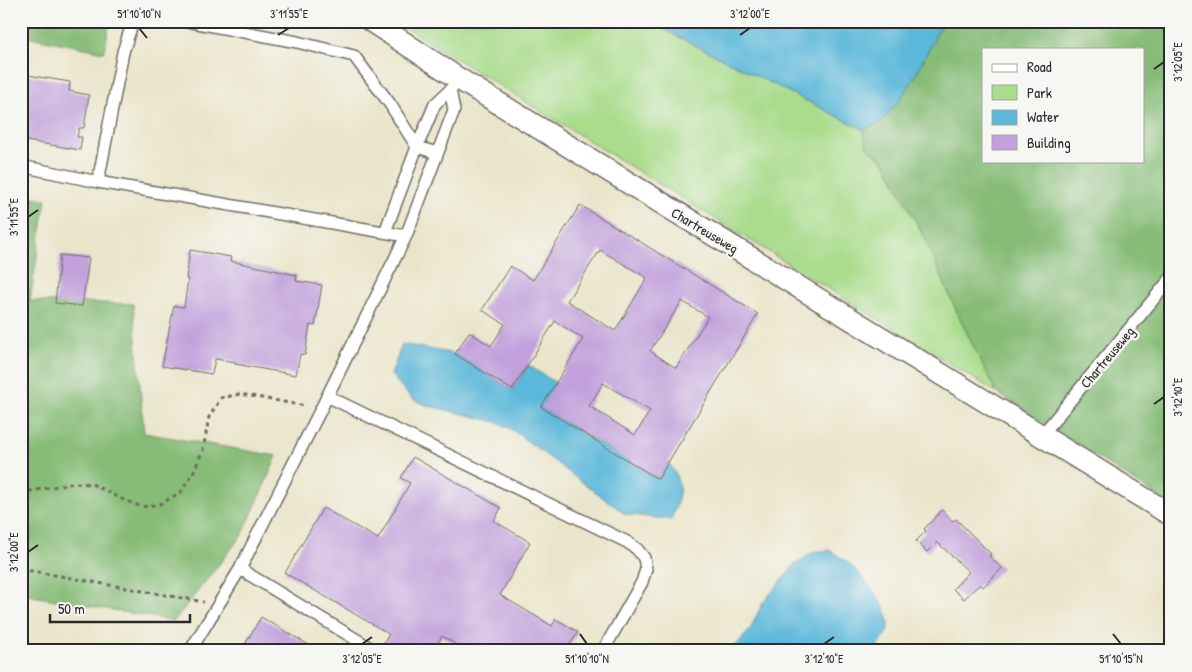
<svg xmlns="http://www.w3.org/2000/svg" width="1192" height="672" viewBox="0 0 1192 672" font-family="'Patrick Hand',sans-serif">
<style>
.green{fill:#a9dc8b;stroke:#6a845b}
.forest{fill:#86bc77;stroke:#587451;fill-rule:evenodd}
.water{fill:#5cb8da;stroke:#447282}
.building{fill:#c1a0db;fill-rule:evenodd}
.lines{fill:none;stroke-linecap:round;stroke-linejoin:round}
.service-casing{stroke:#6e6c63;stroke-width:14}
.minor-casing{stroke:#6e6c63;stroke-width:24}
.path{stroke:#6e6c63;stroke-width:3;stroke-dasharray:4 4;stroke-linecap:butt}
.service{stroke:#fff;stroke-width:11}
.minor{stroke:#fff;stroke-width:21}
.ticks{fill:none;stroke:#2b2b2b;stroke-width:2}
.labels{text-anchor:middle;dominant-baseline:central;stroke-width:5;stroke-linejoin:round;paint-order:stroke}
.street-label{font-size:14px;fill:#2b2b2b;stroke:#f6f6f2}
.neatline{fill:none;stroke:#2b2b2b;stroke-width:2}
.ticks-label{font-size:12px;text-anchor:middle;fill:#2b2b2b}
</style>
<rect width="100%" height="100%" fill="#f6f6f2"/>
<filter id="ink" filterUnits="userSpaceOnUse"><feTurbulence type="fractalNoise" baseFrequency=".02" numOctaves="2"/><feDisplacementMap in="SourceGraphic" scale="10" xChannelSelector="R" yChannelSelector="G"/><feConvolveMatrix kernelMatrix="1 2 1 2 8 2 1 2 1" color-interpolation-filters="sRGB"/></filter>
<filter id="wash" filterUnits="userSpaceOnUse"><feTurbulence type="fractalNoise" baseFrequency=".0096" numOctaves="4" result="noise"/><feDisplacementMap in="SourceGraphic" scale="20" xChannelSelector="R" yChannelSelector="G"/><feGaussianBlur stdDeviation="1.12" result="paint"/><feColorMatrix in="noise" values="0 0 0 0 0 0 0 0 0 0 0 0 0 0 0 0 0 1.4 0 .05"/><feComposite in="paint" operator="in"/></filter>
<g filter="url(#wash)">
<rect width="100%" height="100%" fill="#eae5ca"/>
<path class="green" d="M395,21H659L663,29L863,129L867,147L885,162L925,239L961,321L996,392Z"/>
<path class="forest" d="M21,21H110L104,52L21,35Z
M943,21H1171V505L996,392L961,321L925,239L885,162L867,147L863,129L879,124L896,105L914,78ZM983,49H1143V161H983Z
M21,195L46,199L30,301L133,304L144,433L277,456L243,534L174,621L21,594Z"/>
<path class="water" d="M659,21H943L914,78L896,105L879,124L863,129L663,29Z
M402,344L455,354L512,390L528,365L556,383L541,408L658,479L668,462C685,486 680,495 671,520L625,514L511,429L497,422L429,406L412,399L391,375Z
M829,550C835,554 841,557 846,561C859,572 889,606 889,624C889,633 879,644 874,651H727L737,644L751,628L762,604L796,563L814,552Z"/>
<g id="blocks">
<path class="building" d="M21,74L70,82L69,91L89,95L84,128H79L77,137H82L80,150L21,140Z
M580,205L758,314L658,479L541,407L583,339L555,321L512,390L455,354L469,332L491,346L505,324L482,310L510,266L533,280ZM600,250L647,278L615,331L567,301ZM682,301L708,317L676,368L650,351ZM603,383L650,411L635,435L589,406Z
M190,250L231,257L230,261L297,275L296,281L322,285L315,326L310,325L305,355L300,354L296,375L235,364L236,362L215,359L212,374L162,366L174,306L184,307L188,279H186Z
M60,255L89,258L82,306L55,303Z
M413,457L501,508L494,521L530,542L500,595L552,626L556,619L578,632L566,651H455L458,646L442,636L433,651H379L389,634L285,573L323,508L378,539L410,483L401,478Z
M942,510L953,521L956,519L991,554L989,556L1002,568L983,587L980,584L964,599L953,589L969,572L937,542L927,552L916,541L926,531L924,529Z
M261,617L319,651H241Z"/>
</g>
</g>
<g filter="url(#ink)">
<use href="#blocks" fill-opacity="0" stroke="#6e6c63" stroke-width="1"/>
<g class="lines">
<g class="service-casing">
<path id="service" d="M187,21L297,42L354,56L390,104L417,147L437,153
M21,166L98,182L406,236
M98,182L123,52L133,21
M385,232L417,147L435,104L450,90
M327,396L627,542L637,549L644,558L646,569L642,582L603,651
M1042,435L1171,278
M240,569L367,646L369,651
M190,651L240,569L321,409L406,236L454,110L450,90L459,79"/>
</g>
<g class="minor-casing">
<path id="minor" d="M371,21L459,79L1171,515"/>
</g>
<path class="path" d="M21,493L74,483L92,484L119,498L142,507L160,504L181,492L194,471L203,450L209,417L221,398L240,394L306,406
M21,569L204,602"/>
<use href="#service" class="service"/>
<use href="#minor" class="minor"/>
</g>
</g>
<path class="ticks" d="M139,28L147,38M278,35L289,28M740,35L750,28M1154,69L1164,62M28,217L38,210M1154,404L1164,397M28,552L38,545M580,634L587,644M1113,634L1121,644M362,644L372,637M824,644L834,637"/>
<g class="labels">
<g class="street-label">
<text transform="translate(705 230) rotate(31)">Chartreuseweg</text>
<text transform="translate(1107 357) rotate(-50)">Chartreuseweg</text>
</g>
</g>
<rect width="1192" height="672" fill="none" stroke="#f6f6f2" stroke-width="55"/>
<rect x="982" y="48" width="162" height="115" fill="#f6f6f2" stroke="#a5a5a2"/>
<rect x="992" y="64" width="25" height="8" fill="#ffffff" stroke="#a5a5a2"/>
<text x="1027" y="72" font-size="15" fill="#2b2b2b">Road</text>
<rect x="992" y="85" width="25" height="15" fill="#a9dc8b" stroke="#a5a5a2"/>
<text x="1027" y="98" font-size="15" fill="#2b2b2b">Park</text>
<rect x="992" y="110" width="25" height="15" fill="#5cb8da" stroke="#a5a5a2"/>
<text x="1027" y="122" font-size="15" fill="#2b2b2b">Water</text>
<rect x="992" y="135" width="25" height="15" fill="#c1a0db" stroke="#a5a5a2"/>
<text x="1027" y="148" font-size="15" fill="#2b2b2b">Building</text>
<path d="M50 614v8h140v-8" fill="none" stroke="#2b2b2b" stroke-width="2.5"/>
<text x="58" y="614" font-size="15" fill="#2b2b2b" stroke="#f6f6f2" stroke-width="4" paint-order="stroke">50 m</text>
<rect x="28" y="28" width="1136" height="616" class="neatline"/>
<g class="ticks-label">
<text x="139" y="18">51°10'10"N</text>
<text x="289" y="18">3°11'55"E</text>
<text x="750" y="18">3°12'00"E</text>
<text transform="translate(1178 62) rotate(-90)" y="4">3°12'05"E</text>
<text transform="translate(14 217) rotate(-90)" y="4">3°11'55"E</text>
<text transform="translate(1178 397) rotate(-90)" y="4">3°12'10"E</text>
<text transform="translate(14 552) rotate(-90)" y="4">3°12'00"E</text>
<text x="362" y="663">3°12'05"E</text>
<text x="587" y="663">51°10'10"N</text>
<text x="824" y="663">3°12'10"E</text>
<text x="1121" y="663">51°10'15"N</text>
</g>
</svg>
